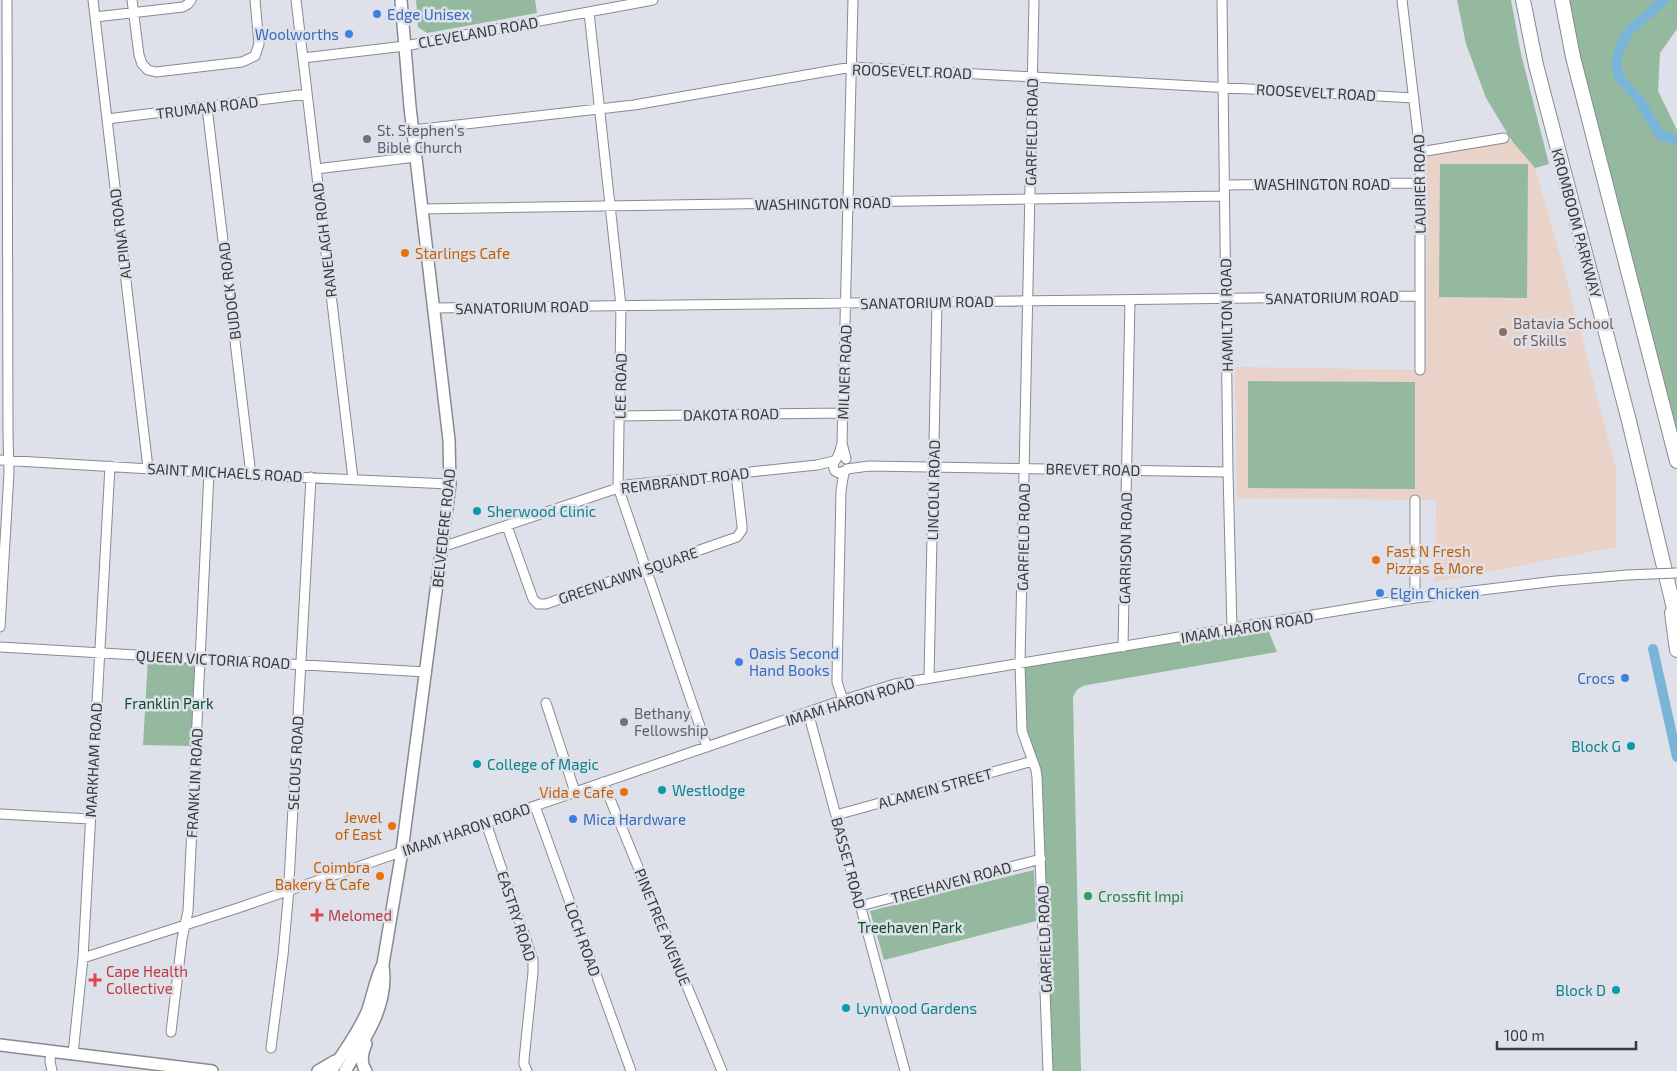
<svg xmlns="http://www.w3.org/2000/svg" width="1677" height="1071" viewBox="0 0 1677 1071" font-family="'Exo 2',sans-serif">
<style>
.education{fill:#e9d2c8}
.green{fill:#94b99e}
.lines{fill:none;stroke-linecap:round;stroke-linejoin:round}
.canal{stroke:#7bb4d9;stroke-width:10}
.minor-casing{stroke:#878a91;stroke-width:11}
.major-casing{stroke:#878a91;stroke-width:14}
.highway-casing{stroke:#878a91;stroke-width:16}
.minor{stroke:#fff;stroke-width:9}
.major{stroke:#fff;stroke-width:11}
.highway{stroke:#fff;stroke-width:14}
.minor-bridge-casing{stroke:#878a91;stroke-width:11;stroke-linecap:butt}
.minor-bridge{stroke:#fff;stroke-width:9}
.shop-dot{fill:#3f7fe0;stroke:#dee1e9;stroke-width:2}
.worship-dot{fill:#6b7280;stroke:#dee1e9;stroke-width:2}
.food-dot{fill:#e8710a;stroke:#dee1e9;stroke-width:2}
.education-dot{fill:#8d6e63;stroke:#dee1e9;stroke-width:2}
.culture-dot{fill:#0f9aa8;stroke:#dee1e9;stroke-width:2}
.leisure-dot{fill:#2e9e5b;stroke:#dee1e9;stroke-width:2}
.health-dot{fill:#e0444e;stroke:#dee1e9;stroke-width:2}
.labels{text-anchor:middle;dominant-baseline:central;stroke-width:5;stroke-linejoin:round;paint-order:stroke}
.shop-label{font-size:15px;fill:#366cbe;stroke:#dee1e9;text-anchor:start}
.street-label{font-size:15px;fill:#393a3d;stroke:#dee1e9}
.worship-label{font-size:15px;fill:#5b616d;stroke:#dee1e9;text-anchor:start}
.food-label{font-size:15px;fill:#c56008;stroke:#dee1e9;text-anchor:end}
.education-label{font-size:15px;fill:#785e54;stroke:#dee1e9;text-anchor:start}
.culture-label{font-size:15px;fill:#0d838f;stroke:#dee1e9;text-anchor:start}
.park-label{font-size:15px;fill:#0c4c28;stroke:#dee1e9}
.leisure-label{font-size:15px;fill:#27864d;stroke:#dee1e9;text-anchor:start}
.health-label{font-size:15px;fill:#be3a42;stroke:#dee1e9;text-anchor:start}
</style>
<rect width="100%" height="100%" fill="#dee1e9"/>
<path class="education" d="M1512,141L1535,168L1563,265L1616,469V547L1435,582L1436,500L1237,498L1235,367L1426,370L1427,155Z"/>
<path class="green" d="M416,0H535L537,13L427,33L418,27Z
M1457,0H1511L1521,54L1549,164L1535,168L1512,141L1486,98L1466,44Z
M1569,0H1677V29L1660,53L1658,91L1677,130V435L1579,50Z
M1440,164H1528L1527,298L1439,297Z
M1248,381L1415,382V489L1248,488Z
M1266,624L1277,652L1087,685C1079,687 1075,690 1073,698L1081,1071H1048L1037,777L1025,740L1020,663Z
M148,658L195,661L191,746L143,745Z
M1034,870L1036,921L884,960L870,911Z"/>
<g class="lines">
<path class="canal" d="M1664,0L1629,31L1620,48L1616,64L1619,77L1640,101L1660,135L1677,140
M1653,649L1677,757"/>
<g class="minor-casing">
<path id="minor" d="M93,0L148,468
M132,0L139,55L142,64L148,70L156,72L242,62L255,56L259,44L255,0
M296,0L353,479
M1034,0L1020,663L1022,731L1036,770L1037,777L1048,1071
M1222,0L1228,472L1232,629
M1402,0L1420,152V370
M589,12L621,306L618,487L707,747
M95,17L183,7L188,4L191,0
M303,58L405,46L653,0
M207,107L251,475
M107,119L307,94
M413,130L634,105L852,67L1414,98
M1420,152L1504,138
M316,169L416,157
M1224,185L1420,183
M422,209L1224,196
M433,308L1420,296
M619,416L843,413
M842,443C841,447 840,452 838,456C835,462 831,463 835,471L839,473L847,470
M846,459L842,443L853,0
M0,460L251,475L450,484
M847,469L869,466L1228,472
M507,526L533,599L538,604H546L737,537L742,530V526L736,474
M442,547L627,485L817,465L834,461
M1415,598V500
M0,627L9,473L8,433L7,0
M0,647L426,672
M1123,647L1130,300
M929,678L937,301
M843,700L837,682V677L841,491L844,472
M546,703L575,792
M808,712L905,1071
M603,782L722,1071
M535,806L631,1071
M0,814L90,819
M836,815L1033,761
M486,823L533,960V972L524,1060V1064L527,1071
M860,906L1041,859
M83,958L238,908L843,700L895,684L1415,598L1556,581L1627,575
M171,1032L182,939L188,911L209,472
M271,1048L283,955L288,900L311,477
M51,1051L50,1061L52,1071
M73,1054L83,958L110,466"/>
</g>
<g class="major-casing">
<path id="major" d="M0,1045L212,1071
M318,1071L335,1061
M331,1071C344,1052 358,1033 367,1012C373,996 375,979 383,964L402,851L450,484L449,440L410,107L401,0
M345,1071C365,1039 389,1005 383,966
M366,1071C360,1063 362,1053 366,1044"/>
</g>
<g class="highway-casing">
<path id="highway" d="M1523,0L1536,65L1629,421L1677,621
M1562,0L1573,57L1677,461
M1672,613L1677,650"/>
</g>
<use href="#minor" class="minor"/>
<use href="#major" class="major"/>
<use href="#highway" class="highway"/>
<g class="minor-bridge-casing">
<path id="minor-bridge" d="M1627,575L1677,573"/>
</g>
<use href="#minor-bridge" class="minor-bridge"/>
</g>
<g class="shop-dot">
<circle cx="377" cy="14" r="5"/>
<circle cx="349" cy="34" r="5"/>
<circle cx="1380" cy="593" r="5"/>
<circle cx="739" cy="662" r="5"/>
<circle cx="1625" cy="678" r="5"/>
<circle cx="573" cy="819" r="5"/>
</g>
<g class="worship-dot">
<circle cx="367" cy="139" r="5"/>
<circle cx="624" cy="722" r="5"/>
</g>
<g class="food-dot">
<circle cx="405" cy="253" r="5"/>
<circle cx="1376" cy="560" r="5"/>
<circle cx="624" cy="792" r="5"/>
<circle cx="392" cy="826" r="5"/>
<circle cx="380" cy="876" r="5"/>
</g>
<circle class="education-dot" cx="1503" cy="332" r="5"/>
<g class="culture-dot">
<circle cx="477" cy="511" r="5"/>
<circle cx="1631" cy="746" r="5"/>
<circle cx="477" cy="764" r="5"/>
<circle cx="662" cy="790" r="5"/>
<circle cx="1616" cy="990" r="5"/>
<circle cx="846" cy="1008" r="5"/>
</g>
<circle class="leisure-dot" cx="1088" cy="896" r="5"/>
<g class="health-dot">
<path d="M314.5 907.5h5v5h5v5h-5v5h-5v-5h-5v-5h5z"/>
<path d="M92.5 972.5h5v5h5v5h-5v5h-5v-5h-5v-5h5z"/>
</g>
<g class="labels">
<g class="shop-label">
<text x="387" y="14">Edge Unisex</text>
<text x="339" y="34" text-anchor="end">Woolworths</text>
<text x="1390" y="593">Elgin Chicken</text>
<text x="749" y="653">Oasis Second<tspan x="749" dy="17">Hand Books</tspan></text>
<text x="1615" y="678" text-anchor="end">Crocs</text>
<text x="583" y="819">Mica Hardware</text>
</g>
<g class="street-label">
<text transform="translate(478 32) rotate(-10)">CLEVELAND ROAD</text>
<text transform="translate(912 71) rotate(2)">ROOSEVELT ROAD</text>
<text transform="translate(1316 92) rotate(3)">ROOSEVELT ROAD</text>
<text transform="translate(207 107) rotate(-7)">TRUMAN ROAD</text>
<text transform="translate(1031 132) rotate(-89)">GARFIELD ROAD</text>
<text x="1322" y="184">WASHINGTON ROAD</text>
<text transform="translate(1419 184) rotate(-91)">LAURIER ROAD</text>
<text transform="translate(823 203) rotate(-1)">WASHINGTON ROAD</text>
<text transform="translate(1577 223) rotate(75)">KROMBOOM PARKWAY</text>
<text transform="translate(120 234) rotate(-97)">ALPINA ROAD</text>
<text transform="translate(324 240) rotate(-97)">RANELAGH ROAD</text>
<text transform="translate(229 291) rotate(-97)">BUDOCK ROAD</text>
<text transform="translate(1332 297) rotate(-1)">SANATORIUM ROAD</text>
<text transform="translate(927 302) rotate(-1)">SANATORIUM ROAD</text>
<text transform="translate(522 307) rotate(-1)">SANATORIUM ROAD</text>
<text transform="translate(1226 315) rotate(-91)">HAMILTON ROAD</text>
<text transform="translate(844 372) rotate(-88)">MILNER ROAD</text>
<text transform="translate(620 386) rotate(-89)">LEE ROAD</text>
<text transform="translate(731 414) rotate(-1)">DAKOTA ROAD</text>
<text transform="translate(1093 469) rotate(1)">BREVET ROAD</text>
<text transform="translate(225 472) rotate(3)">SAINT MICHAELS ROAD</text>
<text transform="translate(685 480) rotate(-7)">REMBRANDT ROAD</text>
<text transform="translate(933 490) rotate(-89)">LINCOLN ROAD</text>
<text transform="translate(443 528) rotate(-84)">BELVEDERE ROAD</text>
<text transform="translate(1023 537) rotate(-89)">GARFIELD ROAD</text>
<text transform="translate(1125 548) rotate(-89)">GARRISON ROAD</text>
<text transform="translate(628 575) rotate(-19)">GREENLAWN SQUARE</text>
<text transform="translate(1247 627) rotate(-9)">IMAM HARON ROAD</text>
<text transform="translate(213 659) rotate(3)">QUEEN VICTORIA ROAD</text>
<text transform="translate(850 701) rotate(-17)">IMAM HARON ROAD</text>
<text transform="translate(93 760) rotate(-87)">MARKHAM ROAD</text>
<text transform="translate(295 763) rotate(-87)">SELOUS ROAD</text>
<text transform="translate(194 783) rotate(-87)">FRANKLIN ROAD</text>
<text transform="translate(935 788) rotate(-15)">ALAMEIN STREET</text>
<text transform="translate(466 829) rotate(-19)">IMAM HARON ROAD</text>
<text transform="translate(849 863) rotate(75)">BASSET ROAD</text>
<text transform="translate(951 882) rotate(-15)">TREEHAVEN ROAD</text>
<text transform="translate(517 916) rotate(72)">EASTRY ROAD</text>
<text transform="translate(663 927) rotate(68)">PINETREE AVENUE</text>
<text transform="translate(583 939) rotate(70)">LOCH ROAD</text>
<text transform="translate(1044 939) rotate(-92)">GARFIELD ROAD</text>
</g>
<g class="worship-label">
<text x="377" y="130">St. Stephen's<tspan x="377" dy="17">Bible Church</tspan></text>
<text x="634" y="713">Bethany<tspan x="634" dy="17">Fellowship</tspan></text>
</g>
<g class="food-label">
<text x="415" y="253" text-anchor="start">Starlings Cafe</text>
<text x="1386" y="551" text-anchor="start">Fast N Fresh<tspan x="1386" dy="17">Pizzas &amp; More</tspan></text>
<text x="614" y="792">Vida e Cafe</text>
<text x="382" y="817">Jewel<tspan x="382" dy="17">of East</tspan></text>
<text x="370" y="867">Coimbra<tspan x="370" dy="17">Bakery &amp; Cafe</tspan></text>
</g>
<g class="education-label">
<text x="1513" y="323">Batavia School<tspan x="1513" dy="17">of Skills</tspan></text>
</g>
<g class="culture-label">
<text x="487" y="511">Sherwood Clinic</text>
<text x="1621" y="746" text-anchor="end">Block G</text>
<text x="487" y="764">College of Magic</text>
<text x="672" y="790">Westlodge</text>
<text x="1606" y="990" text-anchor="end">Block D</text>
<text x="856" y="1008">Lynwood Gardens</text>
</g>
<g class="park-label">
<text x="169" y="703">Franklin Park</text>
<text x="910" y="927">Treehaven Park</text>
</g>
<g class="leisure-label">
<text x="1098" y="896">Crossfit Impi</text>
</g>
<g class="health-label">
<text x="328" y="915">Melomed</text>
<text x="106" y="971">Cape Health<tspan x="106" dy="17">Collective</tspan></text>
</g>
</g>
<path d="M1497 1041v8h139v-8" fill="none" stroke="#393a3d" stroke-width="2.5"/>
<text x="1504" y="1041" font-size="15" fill="#393a3d" stroke="#dee1e9" stroke-width="4" paint-order="stroke">100 m</text>
</svg>
